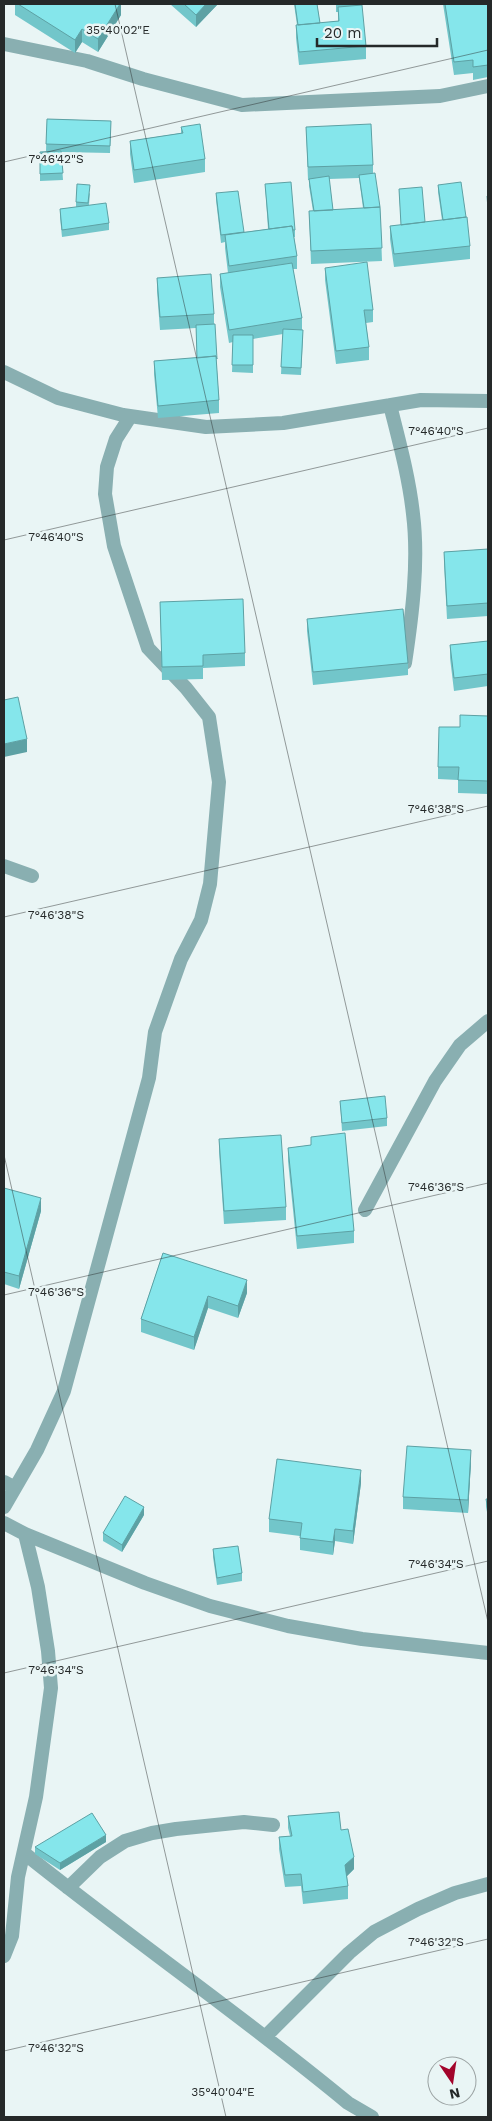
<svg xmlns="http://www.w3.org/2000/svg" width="492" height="2121" viewBox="0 0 492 2121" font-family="'Work Sans',sans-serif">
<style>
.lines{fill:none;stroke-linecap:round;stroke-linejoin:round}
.minor{stroke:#89afb1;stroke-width:14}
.wall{fill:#72c6ca;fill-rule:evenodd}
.shaded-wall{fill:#5da1a4}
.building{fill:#85e6eb;stroke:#5da1a4}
.ticks{fill:none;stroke:#252929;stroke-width:1;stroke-opacity:0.45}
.ticks-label{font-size:12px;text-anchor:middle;fill:#252929;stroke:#e9f5f5;stroke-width:5;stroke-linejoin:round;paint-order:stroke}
</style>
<rect width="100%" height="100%" fill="#e9f5f5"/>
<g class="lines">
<path class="minor" d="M4,44L87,61L143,79L242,105L440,96L488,86
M4,372L58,398L123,415L206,427L283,423L421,400L488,401
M390,405C399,441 409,477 413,514C419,562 412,616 405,663
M4,866L32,876
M365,1210L435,1081L460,1045L488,1021
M4,1482L15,1488
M4,1507L37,1450L64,1391L149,1078L155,1032L181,959L201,920L210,884L219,782L209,717L186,688L148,648L114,546L105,494L107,467L116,439L130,417
M4,1523L25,1534L145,1583L210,1606L288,1626L362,1639L488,1653
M24,1853C130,1938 243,2016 348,2103L372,2117
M68,1888L100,1857L125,1841L152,1833L176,1829L244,1822L273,1825
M4,1956L12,1936L18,1877L36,1797L51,1688L48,1651L38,1587L25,1534
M265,2037L349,1953L374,1932L418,1909L455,1893L488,1884"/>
</g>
<path class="wall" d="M15,4H121V15L98,52L82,42L75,53L15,15Z
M170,4H218L196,27Z
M294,4H317L320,23L338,21V12H336V4H330H360L366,46V59L299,65L296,38V25H297Z
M443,4H488V77L473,80V73L454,75Z
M47,119L111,121L110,153L61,152L63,180L40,181V152L58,151H46Z
M181,127L205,159V172L134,183L130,154V141L181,133Z
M306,127L373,165V173L380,207L382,261L311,264L309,211H313L309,186V180H308ZM359,178L363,208L333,210L329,179Z
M265,184L295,230V237H294L297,256V269H293L302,318V330L303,337L301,375L281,374L283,334L253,339V373L232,372L233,342L229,343L220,287V274L228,273L225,248V242L221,243L216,200V193L244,232L268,229Z
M438,185L470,246V259L394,267L390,239V226L401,225L399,189L425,222L442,220L438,192Z
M90,193L89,205L109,223V230L62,237L60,217V209L76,207V202Z
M487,196H488V222L487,208Z
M325,268L373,310V322L366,323L369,347V360L336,364L325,280Z
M157,278L214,314V324L219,400V413L158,418L154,374V361L197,358L196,328L160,330L157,291Z
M488,549V616L447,619L444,564V552Z
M160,602L245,653V666L203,668V679L162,680Z
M307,619L408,663V675L313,685L307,631Z
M488,641V686L454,691L450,658V645Z
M488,716V794L458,793V780L438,779V767L460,727Z
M340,1101L387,1118V1126L342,1131Z
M311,1137L354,1231V1243L297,1249L288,1161V1148L311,1145Z
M219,1139L286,1207V1220L224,1224L219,1151Z
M4,1188L41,1211L19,1289L4,1284Z
M163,1253L247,1293L238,1318L208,1308L194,1350L141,1332V1319Z
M471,1462L468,1513L403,1509V1497Z
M361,1483L353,1544L335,1541L333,1555L300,1550V1536L269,1532V1519Z
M486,1499H488V1517L486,1507Z
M144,1515L122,1552L103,1541V1533Z
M213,1549L242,1573V1581L217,1585L213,1557Z
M288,1816L341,1830L354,1869L347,1876L348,1886V1899L303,1904L301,1886L285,1887L279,1849V1837L290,1836L288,1828Z
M106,1842L60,1870L35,1854V1847Z"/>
<path class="shaded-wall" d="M120,4H121V15L98,52V39Z
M206,4H218L196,27V15Z
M82,29V42L75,53V40Z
M27,739V752L4,757V744Z
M41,1198V1211L19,1289V1276Z
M247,1280V1293L238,1318V1306Z
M208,1296V1308L194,1350V1337Z
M471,1450V1462L468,1513V1500Z
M361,1470V1483L353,1544V1531Z
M144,1507V1515L122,1552V1545Z
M335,1529V1541L333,1555V1542Z
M106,1835V1842L60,1870V1863Z
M354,1857V1869L345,1878V1865Z"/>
<path class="building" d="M18,4H120L98,39L82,29L75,40Z
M184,4H206L196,15Z
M295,4H317L320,23L298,25Z
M445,4H488V65L473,67V60L454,62Z
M362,5L366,46L299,52L296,25L339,21L338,7Z
M47,119L111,121L110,146L46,144Z
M200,124L205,159L134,170L130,141L183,133L181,127Z
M371,124L373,165L308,167L306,127Z
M61,151L63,173L40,174V152Z
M375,173L380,207L364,208L359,175Z
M329,176L333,210L314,211L309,179Z
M291,182L295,230H293L292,226L269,229L265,184Z
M461,182L466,217L443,220L438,185Z
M77,184L90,185L88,203L76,202Z
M422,187L425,222L401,225L399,189Z
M238,191L244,232L221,235L216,193Z
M487,196H488V209Z
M106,203L109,223L62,230L60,209Z
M380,207L382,248L311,251L309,211Z
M467,217L470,246L394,254L390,226Z
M292,226L297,256L229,266L225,235Z
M367,262L373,310H364L369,347L336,351L325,268Z
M292,263L302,318L229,330L220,274Z
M211,274L214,314L160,317L157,278Z
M215,324L217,359L216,356L197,358L196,325Z
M283,329L303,330L301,368L281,367Z
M233,335H253V365H232Z
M216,356L219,400L158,406L154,361Z
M488,549V603L447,606L444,552Z
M243,599L245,653L203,655V666L162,667L160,602Z
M403,609L408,663L313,672L307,619Z
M488,641V674L454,678L450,645Z
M18,697L27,739L4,744V700Z
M460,715L488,716V781L458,780L459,767H438L439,727H460Z
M385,1096L387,1118L342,1123L340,1101Z
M345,1133L354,1231L297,1236L288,1148L311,1145V1137Z
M281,1135L286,1207L224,1211L219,1139Z
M4,1188L41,1198L19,1276L4,1272Z
M163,1253L247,1280L238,1306L208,1296L194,1337L141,1319Z
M407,1446L471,1450L468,1500L403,1497Z
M277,1459L361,1470L353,1531L335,1529L333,1542L300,1538L302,1523L269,1519Z
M125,1496L144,1507L122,1545L103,1533Z
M486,1499H488V1510Z
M238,1546L242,1573L217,1578L213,1549Z
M339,1812L341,1830L348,1829L354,1857L345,1865L348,1886L303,1892L301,1874L285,1875L279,1837L292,1836L288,1816Z
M92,1813L106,1835L60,1863L35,1847Z"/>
<path class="ticks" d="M115,4L488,1622M4,162L488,50M4,540L488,428M4,917L488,806M4,1155L226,2117M4,1295L488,1183M4,1673L488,1561M4,2051L488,1939"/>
<g class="ticks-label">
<text x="118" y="34">35°40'02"E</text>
<text x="56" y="163">7°46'42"S</text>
<text x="436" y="435">7°46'40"S</text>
<text x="56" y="541">7°46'40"S</text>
<text x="436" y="813">7°46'38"S</text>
<text x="56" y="919">7°46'38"S</text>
<text x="436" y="1191">7°46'36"S</text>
<text x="56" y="1296">7°46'36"S</text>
<text x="436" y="1568">7°46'34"S</text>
<text x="56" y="1674">7°46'34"S</text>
<text x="436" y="1946">7°46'32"S</text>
<text x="56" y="2052">7°46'32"S</text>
<text x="223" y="2096">35°40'04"E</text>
</g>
<rect width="492" height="2121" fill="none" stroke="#252929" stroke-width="10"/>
<g transform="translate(452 2081) rotate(167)"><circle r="24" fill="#e9f5f5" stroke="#9ba3a3"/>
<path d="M0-4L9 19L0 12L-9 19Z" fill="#a3042b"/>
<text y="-8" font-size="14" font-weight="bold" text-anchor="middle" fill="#252929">N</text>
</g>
<path d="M317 38v8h120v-8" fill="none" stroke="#252929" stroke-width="2.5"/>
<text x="324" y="38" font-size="15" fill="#252929" stroke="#e9f5f5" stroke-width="4" paint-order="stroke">20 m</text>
</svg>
